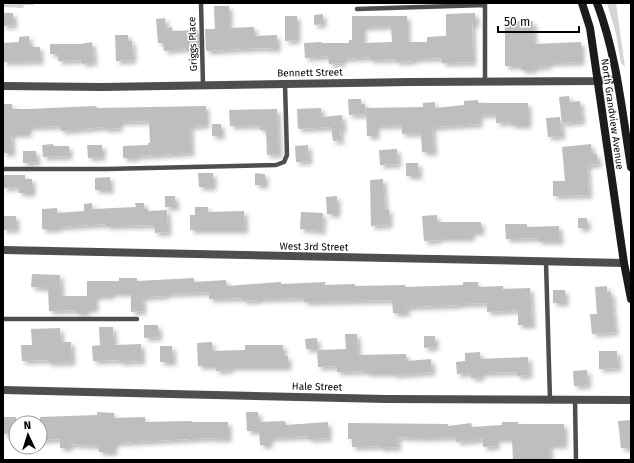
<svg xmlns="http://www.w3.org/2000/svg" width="634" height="463" viewBox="0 0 634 463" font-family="'Fira Sans',sans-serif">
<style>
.green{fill:#d5d5d5}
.building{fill:#bebebe;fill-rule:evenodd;filter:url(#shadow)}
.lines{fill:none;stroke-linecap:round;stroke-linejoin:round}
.service{stroke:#4e4e4e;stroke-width:4.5}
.minor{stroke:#4e4e4e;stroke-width:8}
.secondary{stroke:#1b1b1b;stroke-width:8}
.labels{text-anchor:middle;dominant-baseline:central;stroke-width:3;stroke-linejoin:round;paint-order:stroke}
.street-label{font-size:10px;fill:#000;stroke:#fff}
</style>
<defs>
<filter id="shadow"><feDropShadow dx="3.5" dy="3.5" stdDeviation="2" flood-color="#0004"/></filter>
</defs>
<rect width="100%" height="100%" fill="#fff"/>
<path class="green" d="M3,3H34V5H24L23,8L3,7Z
M607,3H616L625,67L621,63L616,34Z"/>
<path class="building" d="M214,6H229V28L254,27L255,36L277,35V49L262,48L207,51L206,50L205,29H215Z
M3,13H13L14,25L3,26Z
M475,13L476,24H472L473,62L442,63V58L413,59V61L396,62V59L370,60V57L342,59V63L329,64L328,56L305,58L304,43L321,42L322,43H349V40H352V16H407V42H427V37L446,36V14ZM391,26L392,42L363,43V27Z
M323,14V24L314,25V15Z
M285,16H297V40L285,41Z
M165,18L166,28L172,27V31L198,30V50L186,51V48L164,51L163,43H158L156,19Z
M510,21H533L534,44L581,42V62L548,63V66L533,67L534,70H521V66H505V23L509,22Z
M115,35H128V41H132L133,60L116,61Z
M29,36L30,47H40V61L3,62V43L19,42V37Z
M92,42L94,62L82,64V60L58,61V54H50V44H80Z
M569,96L570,102L580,101L582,121L562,123L559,97Z
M348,99H361V104H365L366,114L349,115Z
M478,100V103H528V125H511V122L496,123V114L479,115V124L432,127L434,152H422L421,133L402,134V125L376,126V136H367L366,108L423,107V103L435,102V108L464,105V101Z
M3,104H12V109H27L96,106L97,108L206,106V125L190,126L191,153L135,156V158H123V146L148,145V143H150L149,121L119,122V128L104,129V127L61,131V126L28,127V134H11L12,153H3Z
M321,108L322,117L342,115L343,129H340L341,140L333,141L331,127L298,129L297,109Z
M277,109L279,154L267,155L266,130H260V125L230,126L229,110Z
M560,117L562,136L548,137L546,118Z
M212,124H221V136H212Z
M53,144V146H69V156L43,157L42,145Z
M591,144L592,154H597L598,164L587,165L589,195L553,196V181H565L562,147Z
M87,145H102V157L88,158Z
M308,145L309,161L296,162L295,146Z
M397,149L398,164L380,165L379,150Z
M23,151H36L37,162L23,163Z
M406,163H418L419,176H406Z
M198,173H213V187H199Z
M255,173L265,174V185H255Z
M3,175H25V179H32V193H19V187L3,188Z
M110,177V190H95V178Z
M383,179L385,210L389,209V225L371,226L370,180Z
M165,196H175L176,207H165Z
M337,196V214H327L326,197Z
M92,203V209L136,207L135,203H144V209H148V211L167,210L168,232L155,233L154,225L106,226V224L57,227V229H42V209L57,208V213L84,211V204Z
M195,207H208V212L244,211L245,230H190V215H195Z
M301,212L323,213L322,231L300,229Z
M437,215V222H481V232H471V238H439V240L424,241L422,216Z
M3,216H16V229L3,230Z
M578,218H587V228H578Z
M505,224H527V227L559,226L560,241H538V238L506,239Z
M32,274L60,275L61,296H89H87V281H119V278H137V281L194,278V282L226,280L227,286L281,282V284L325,282V285L355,284V286L405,285V287L463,285V282H478V287L503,286V289L530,288L532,325H518V310L487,312V303L460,304V305L406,307L407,313H393L392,300L304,302V298L259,299V300L243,301V298L209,299V292L165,294L166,296L142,297L143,311L131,312V293H111V296H95V309H86V313H76V310L49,311L48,288L31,287Z
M607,286V292H611L615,332L592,334L590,314H597L595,287Z
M553,290H565V303H553Z
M144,325H158L159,337L144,338Z
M99,327H113L114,345L141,344L142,361L119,362V360L93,361L92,346L100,345Z
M60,328L61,342H71L72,362L49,363L48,360L22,361L21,345H32L31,329Z
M345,334H357L358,355L406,354L407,361L431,359L432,372L393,375V373H365V371L337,372L336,366L318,367L317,350L346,349Z
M424,336H435V347L424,348Z
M317,338V349H306L305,339Z
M212,342V351L245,350V345H283V356H288V367H229L230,370L216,371V366H198L197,343Z
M160,346H172L173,362H160Z
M599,351H617L618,368L599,369Z
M480,352V359L528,357L529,375L517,376V372L481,373V377L471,378V373L457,374L456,362L465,361V353Z
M587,370L588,385L574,386L573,371Z
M97,412L114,413V418L145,417V422L192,421V422H228V439L208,438L114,443V452H99V446L69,444V448H60V439L40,440V417L97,415Z
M246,412H258L259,422L285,421L286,425L328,422V438L308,439V436L269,438V445H260L259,431H247Z
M3,417H16V433L3,434Z
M631,420V448H621L618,421Z
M502,422H518V424H564V445H549L550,460H513L512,439H496V446L483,447V439L456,442V437L422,438L397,437L398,447L380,448V446L352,447V439H348V423L448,424V426L471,423L472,427L502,425Z"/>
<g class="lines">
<path class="service" d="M201,3L203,85
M485,3V81
M357,9L485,5
M3,169H106L276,165L284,162L287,155L285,84
M546,262L550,400
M3,319H137
M575,400L576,460"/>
<path class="minor" d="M3,86L102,87L411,82L598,81L617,79
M3,250L624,263
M3,390L386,399L631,400"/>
<path class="secondary" d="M582,3L590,28L624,263L631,299
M597,3C617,56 622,112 631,167"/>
</g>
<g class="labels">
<g class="street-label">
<text transform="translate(193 44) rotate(-92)">Griggs Place</text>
<text transform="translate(310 73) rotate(-1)">Bennett Street</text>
<text transform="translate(612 114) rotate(82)">North Grandview Avenue</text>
<text transform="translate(314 247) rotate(1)">West 3rd Street</text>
<text transform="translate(317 387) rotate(1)">Hale Street</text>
</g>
</g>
<rect width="634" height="463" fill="none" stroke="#000000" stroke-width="8"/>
<g transform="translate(28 435) rotate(356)"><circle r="19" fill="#ffffff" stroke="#999999"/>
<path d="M0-3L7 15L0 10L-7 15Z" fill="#000000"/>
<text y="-6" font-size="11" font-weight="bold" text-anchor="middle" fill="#000000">N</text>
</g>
<path d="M498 26v6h81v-6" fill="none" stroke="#000000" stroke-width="2"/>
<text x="504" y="26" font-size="12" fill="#000000" stroke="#ffffff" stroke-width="3" paint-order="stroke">50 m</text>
</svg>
